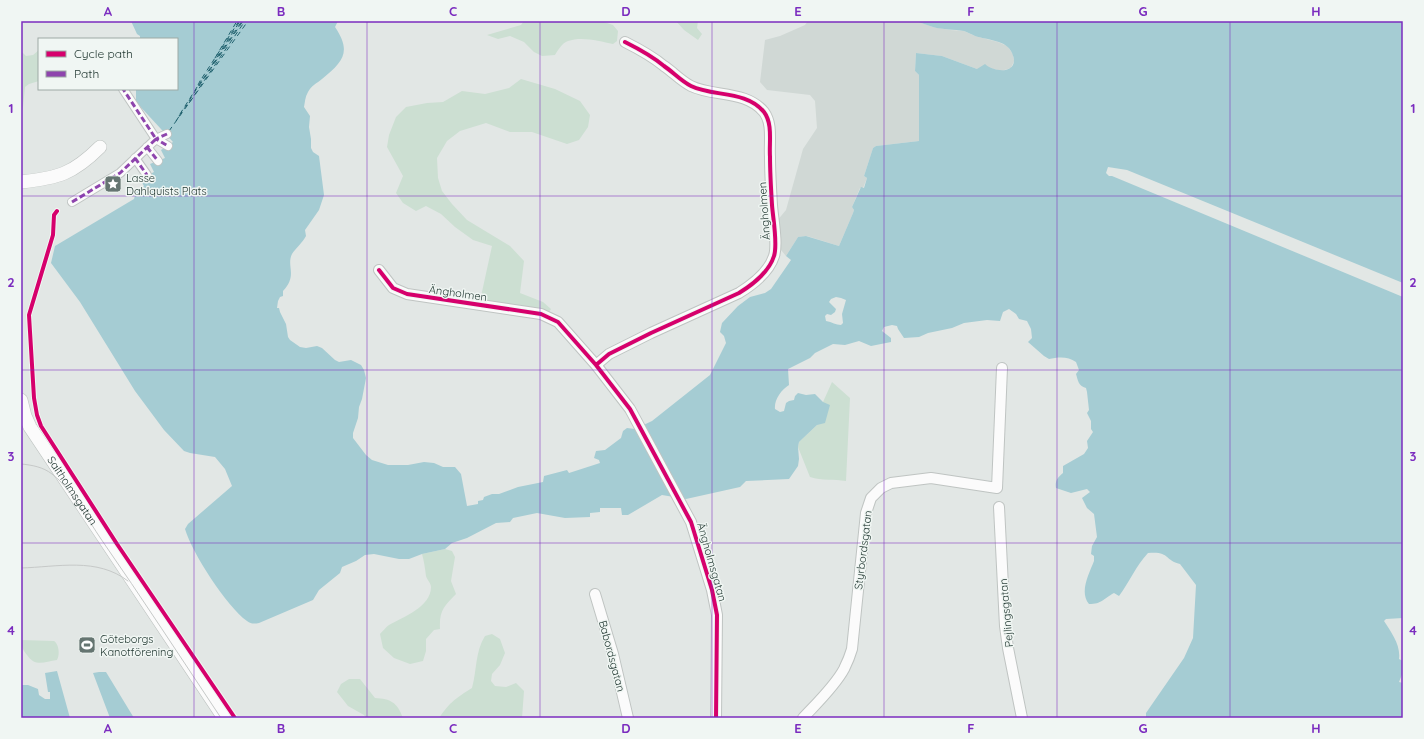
<svg xmlns="http://www.w3.org/2000/svg" width="1424" height="739" viewBox="0 0 1424 739" font-family="Quicksand,sans-serif">
<style>
.built{fill:#d0d8d5}
.green{fill:#ccdfd2}
.water{fill:#a5ccd3;fill-rule:evenodd}
.pier{fill:#e2e7e5}
.lines{fill:none;stroke-linecap:round;stroke-linejoin:round}
.ferry{stroke:#21626f;stroke-width:1;stroke-dasharray:5 4;stroke-linecap:butt}
.pedestrian-casing{stroke:#bfc4c2;stroke-width:10}
.minor-casing{stroke:#bfc4c2;stroke-width:12}
.tertiary-casing{stroke:#bfc4c2;stroke-width:14}
.pedestrian{stroke:#fbfbfb;stroke-width:8}
.minor{stroke:#fbfbfb;stroke-width:10}
.tertiary{stroke:#fbfbfb;stroke-width:13}
.tram{stroke:#c6c9c8;stroke-width:1}
.quiet{stroke:#8e44ad;stroke-width:3;stroke-dasharray:6 3;stroke-linecap:butt}
.cycleway-casing{stroke:#f0f6f3;stroke-width:6}
.cycleway{stroke:#d6006c;stroke-width:4}
.grid{fill:none;stroke:#7b2cbf;stroke-width:1;stroke-opacity:0.55}
.labels{text-anchor:middle;dominant-baseline:central;stroke-width:3;stroke-linejoin:round;paint-order:stroke}
.poi-label{font-size:11px;fill:#223832;stroke:#f0f6f3;text-anchor:start}
.street-label{font-size:11px;fill:#223832;stroke:#f0f6f3}
.neatline{fill:none;stroke:#7b2cbf;stroke-width:1.5}
.grid-label{font-size:13px;text-anchor:middle;font-weight:bold;fill:#7b2cbf}
</style>
<rect width="100%" height="100%" fill="#e2e7e5"/>
<path class="built" d="M808,21H916L933,27L950,30L964,31L975,36L998,42L1007,46L1011,51L1013,55L1014,61L1011,68L1001,71L990,68L977,69L942,56L916,53L915,71L919,75V141L876,146L873,148L864,176L867,178L863,188H860L852,207L854,210L853,213L839,246L807,236L798,237L786,256L767,233L786,210L803,149L817,128L815,101L810,95L767,90L760,82L765,40L780,36L805,25Z"/>
<path class="green" d="M524,21H601L613,25L618,31L617,41L613,44C600,41 581,36 568,41C562,43 558,50 555,55L542,56L534,52L524,42L510,36L498,39L487,35L521,25Z
M676,21H698L697,28L702,34L698,40L684,30Z
M39,50V81L29,84L25,87L23,107L21,114V51L26,56L33,55Z
M521,79L555,89L580,101L590,115L588,127L579,140L567,144L532,132H510L486,123L460,131L447,141L437,158L438,178L442,191L452,204L467,220L510,246L524,261L520,293L543,302L551,309L549,312L480,301L492,246L473,240L455,227L441,214L426,206L416,211L403,203L396,193L403,176L387,147L389,135L396,117L406,107L427,103L443,102L462,91L485,94L509,88Z
M832,382L850,398L846,481C834,479 822,481 810,477L798,447L799,442L817,425L823,402Z
M445,549L452,551L455,557L451,581L456,594C444,606 439,611 440,629L434,630L426,639V651L423,661L410,664L394,658L383,648L380,634C383,631 386,627 389,625C403,617 431,607 431,587C431,583 427,580 426,576C425,568 424,561 422,554Z
M492,634L500,639L505,653L500,665L492,674L491,681L495,686L506,687L516,683L524,691L522,718H439C450,702 456,698 472,688C477,670 475,652 485,636Z
M21,640L54,641C59,644 60,655 57,660C44,662 35,667 27,655C23,650 21,646 21,640Z
M349,679H360L375,698C391,699 397,702 403,718H366L364,715L348,706L337,692L341,684Z"/>
<path class="water" d="M131,21H338L335,27C352,52 343,62 322,79C317,83 311,86 308,92C305,97 305,102 304,107L310,116L309,127L311,139V148L313,152L319,156L324,195L319,210L305,230L306,236C303,242 295,249 292,254C286,266 298,275 283,291V296L280,297L278,301L277,308H279L280,312L286,324L288,337L290,340L300,347L306,348L317,346L322,348L335,360L339,362L351,360L361,365L364,370L366,378L362,399L359,407L358,418L353,433V438L366,455L372,460L388,465H408L424,462L434,463L443,467H455L461,474L467,506L478,504V501L483,500L484,497L492,494H499L518,487L543,482L544,476L567,470L569,473L600,463L599,460L594,458L596,451L605,450L621,438L623,431L627,428L635,429L652,421L710,375L726,343L724,336L720,332L722,323L738,306L750,297L765,293L771,289L791,260L786,256L798,237L806,236L839,246L853,213L854,210L852,207L861,187L864,188L867,178L864,176L873,148L876,146L919,141V75L915,71L916,53L942,56L977,69L985,64C996,74 1021,73 1012,53C1007,40 987,40 975,36C971,34 967,32 964,31C954,29 943,30 933,27C927,25 921,23 916,21H1403V618L1386,619L1384,621C1391,632 1401,645 1399,659L1403,661V672L1399,682L1403,683V718H1146V713L1184,658L1193,638L1196,585L1180,564C1164,560 1170,551 1148,553C1136,566 1130,581 1119,596L1114,593C1103,599 1102,604 1089,604C1079,592 1089,574 1094,561V556L1091,554L1092,546L1097,537L1094,514L1087,508L1082,498L1090,492L1087,489L1071,493L1056,488C1055,481 1057,478 1063,473V466L1084,454L1088,448L1087,441L1093,432L1091,429V421L1087,413L1089,410L1087,392L1086,388C1078,386 1078,380 1076,374L1079,370L1076,362C1068,356 1058,357 1049,359L1044,356L1028,342L1032,338L1031,329L1027,321L1019,319L1016,314L1009,309L1003,312L1000,321L987,320L964,323L952,328L928,333L919,337L904,338L898,329L897,326L892,325L884,327L882,331L891,338V342L871,346L859,341L845,345L833,344L815,353L810,358L788,369L789,385C781,390 774,400 775,409L780,412L784,411L786,403L789,401L794,400L795,396L798,393L806,395L815,394L823,402L830,405L825,423L817,425L799,442L798,447L799,459L798,466L789,479L746,481L740,487L686,499L662,495L628,515H622L621,508H600V512L590,513V517L565,518L537,513L513,518L510,522L496,523L467,538L452,543L445,549L422,554L409,559H399L374,554L365,555L356,561L342,567L340,573L319,590L313,600L259,623C254,624 251,624 247,621C227,607 192,553 185,529L188,524L232,486L225,469L215,457L190,453L184,451L164,430L135,391L80,302L51,263L55,246L134,199L137,189L144,186L140,179L154,172L150,164L165,158L161,150L173,142L136,102V89H177V39H140V36L137,34ZM836,297L841,298L846,300L842,314L843,323L841,325C836,325 832,322 826,321L825,316L827,314L831,315L835,312L836,309L829,302L831,299Z
M57,671L70,718H21V685H28L38,689L39,695L45,699H50V692H48L45,673Z
M99,672H106L134,718H110L93,673Z"/>
<path class="pier" d="M1108,167L1127,170L1403,283V297L1112,176H1109L1106,173Z"/>
<g class="lines">
<path class="ferry" d="M215,58L237,21
M212,65L240,21
M202,78L239,21
M203,79L242,21
M198,85L202,77
M199,85L203,78
M199,86L243,21
M189,101L199,85
M189,103L245,21
M180,114L199,84
M179,116L189,102
M176,121L180,115
M169,131L248,21"/>
<g class="pedestrian-casing">
<path id="pedestrian" d="M167,134L156,139L168,146
M147,147L158,161
M135,158L147,175
M72,202L120,173L156,139L123,89"/>
</g>
<g class="minor-casing">
<path id="minor" d="M379,270L393,288L407,294L541,314L558,322L596,365L630,409L691,522L712,590L717,615L716,718
M596,365L609,354L651,333L739,293C752,285 769,272 774,256C778,244 773,219 772,205C771,189 770,173 770,157C769,142 773,124 764,112C746,90 713,97 691,86C681,81 673,72 664,66C652,56 639,49 625,42
M999,507L1005,626L1008,648L1022,718
M595,594L613,654L628,718
M803,718C816,704 835,686 844,669C847,663 850,656 852,649L866,513L871,498L881,488L891,483L931,478L997,488L1002,368"/>
</g>
<g class="tertiary-casing">
<g id="tertiary">
<path d="M21,182C58,178 73,174 100,147"/>
<path id="s1" d="M21,400L25,416L30,427L224,718"/>
</g>
</g>
<use href="#pedestrian" class="pedestrian"/>
<use href="#minor" class="minor"/>
<use href="#tertiary" class="tertiary"/>
<path class="tram" d="M21,464C32,465 43,467 52,474C71,488 88,520 101,539C142,598 181,658 221,718
M21,568C58,567 97,557 128,581"/>
<path class="quiet" d="M167,134L156,139L168,146
M147,147L158,161
M135,158L147,175
M72,202L120,173L156,139L123,89"/>
<g class="cycleway-casing">
<path id="cycleway" d="M57,211L54,215L53,235L29,315L34,398L37,415L41,426L117,544L235,718
M379,270L393,288L407,294L541,314L558,322L596,365L630,409L691,522L712,590L717,615L716,718
M596,365L609,354L651,333L739,293C752,285 769,272 774,256C778,244 773,219 772,205C771,189 770,173 770,157C769,142 773,124 764,112C746,90 713,97 691,86C681,81 673,72 664,66C652,56 639,49 625,42"/>
</g>
<use href="#cycleway" class="cycleway"/>
</g>
<path class="grid" d="M194,21V718M367,21V718M540,21V718M712,21V718M884,21V718M1057,21V718M1230,21V718M21,196H1403M21,370H1403M21,543H1403"/>
<defs>
<g id="sight-square" transform="scale(0.9)"><rect x="-9" y="-9" width="18" height="18" rx="4" fill="#657571" stroke="#f0f6f3"/><path d="M0-6L1.8-2.2L6-1.7L2.9 1.2L3.7 5.4L0 3.3L-3.7 5.4L-2.9 1.2L-6-1.7L-1.8-2.2Z" fill="#fff"/></g>
<g id="stadium-square" transform="scale(0.9)"><rect x="-9" y="-9" width="18" height="18" rx="4" fill="#657571" stroke="#f0f6f3"/><path d="M0-5a6.5 5 0 1 0 0 10a6.5 5 0 1 0 0-10ZM-3.5-1.8h7v3.6h-7Z" fill="#fff"/></g>
</defs>
<g fill-rule="evenodd">
<use href="#sight-square" x="113" y="184"/>
<use href="#stadium-square" x="87" y="645"/>
</g>
<g class="labels">
<g class="poi-label">
<text x="126" y="178">Lasse<tspan x="126" dy="13">Dahlquists Plats</tspan></text>
<text x="100" y="639">Göteborgs<tspan x="100" dy="13">Kanotförening</tspan></text>
</g>
<g class="street-label">
<text transform="translate(764 211) rotate(-94)">Ängholmen</text>
<text transform="translate(458 293) rotate(8)">Ängholmen</text>
<text stroke="none"><textPath href="#s1" startOffset="105">Saltholmsgatan</textPath></text>
<text transform="translate(863 550) rotate(-83)">Styrbordsgatan</text>
<text transform="translate(712 562) rotate(74)">Ängholmsgatan</text>
<text transform="translate(1006 613) rotate(-95)">Pejlingsgatan</text>
<text transform="translate(612 656) rotate(75)">Babordsgatan</text>
</g>
</g>
<rect width="1424" height="739" fill="none" stroke="#f0f6f3" stroke-width="44"/>
<rect x="38" y="38" width="140" height="52" fill="#f0f6f3" stroke="#9eaaa6"/>
<rect x="46" y="51" width="20" height="6" fill="#d6006c" stroke="#9eaaa6"/>
<text x="74" y="58" font-size="12" fill="#223832">Cycle path</text>
<rect x="46" y="71" width="20" height="6" fill="#8e44ad" stroke="#9eaaa6"/>
<text x="74" y="78" font-size="12" fill="#223832">Path</text>
<rect x="22" y="22" width="1380" height="695" class="neatline"/>
<g class="grid-label">
<text x="108" y="16">A</text>
<text x="281" y="16">B</text>
<text x="453" y="16">C</text>
<text x="626" y="16">D</text>
<text x="798" y="16">E</text>
<text x="971" y="16">F</text>
<text x="1143" y="16">G</text>
<text x="1316" y="16">H</text>
<text x="11" y="113">1</text>
<text x="1413" y="113">1</text>
<text x="11" y="287">2</text>
<text x="1413" y="287">2</text>
<text x="11" y="461">3</text>
<text x="1413" y="461">3</text>
<text x="11" y="635">4</text>
<text x="1413" y="635">4</text>
<text x="108" y="733">A</text>
<text x="281" y="733">B</text>
<text x="453" y="733">C</text>
<text x="626" y="733">D</text>
<text x="798" y="733">E</text>
<text x="971" y="733">F</text>
<text x="1143" y="733">G</text>
<text x="1316" y="733">H</text>
</g>
</svg>
